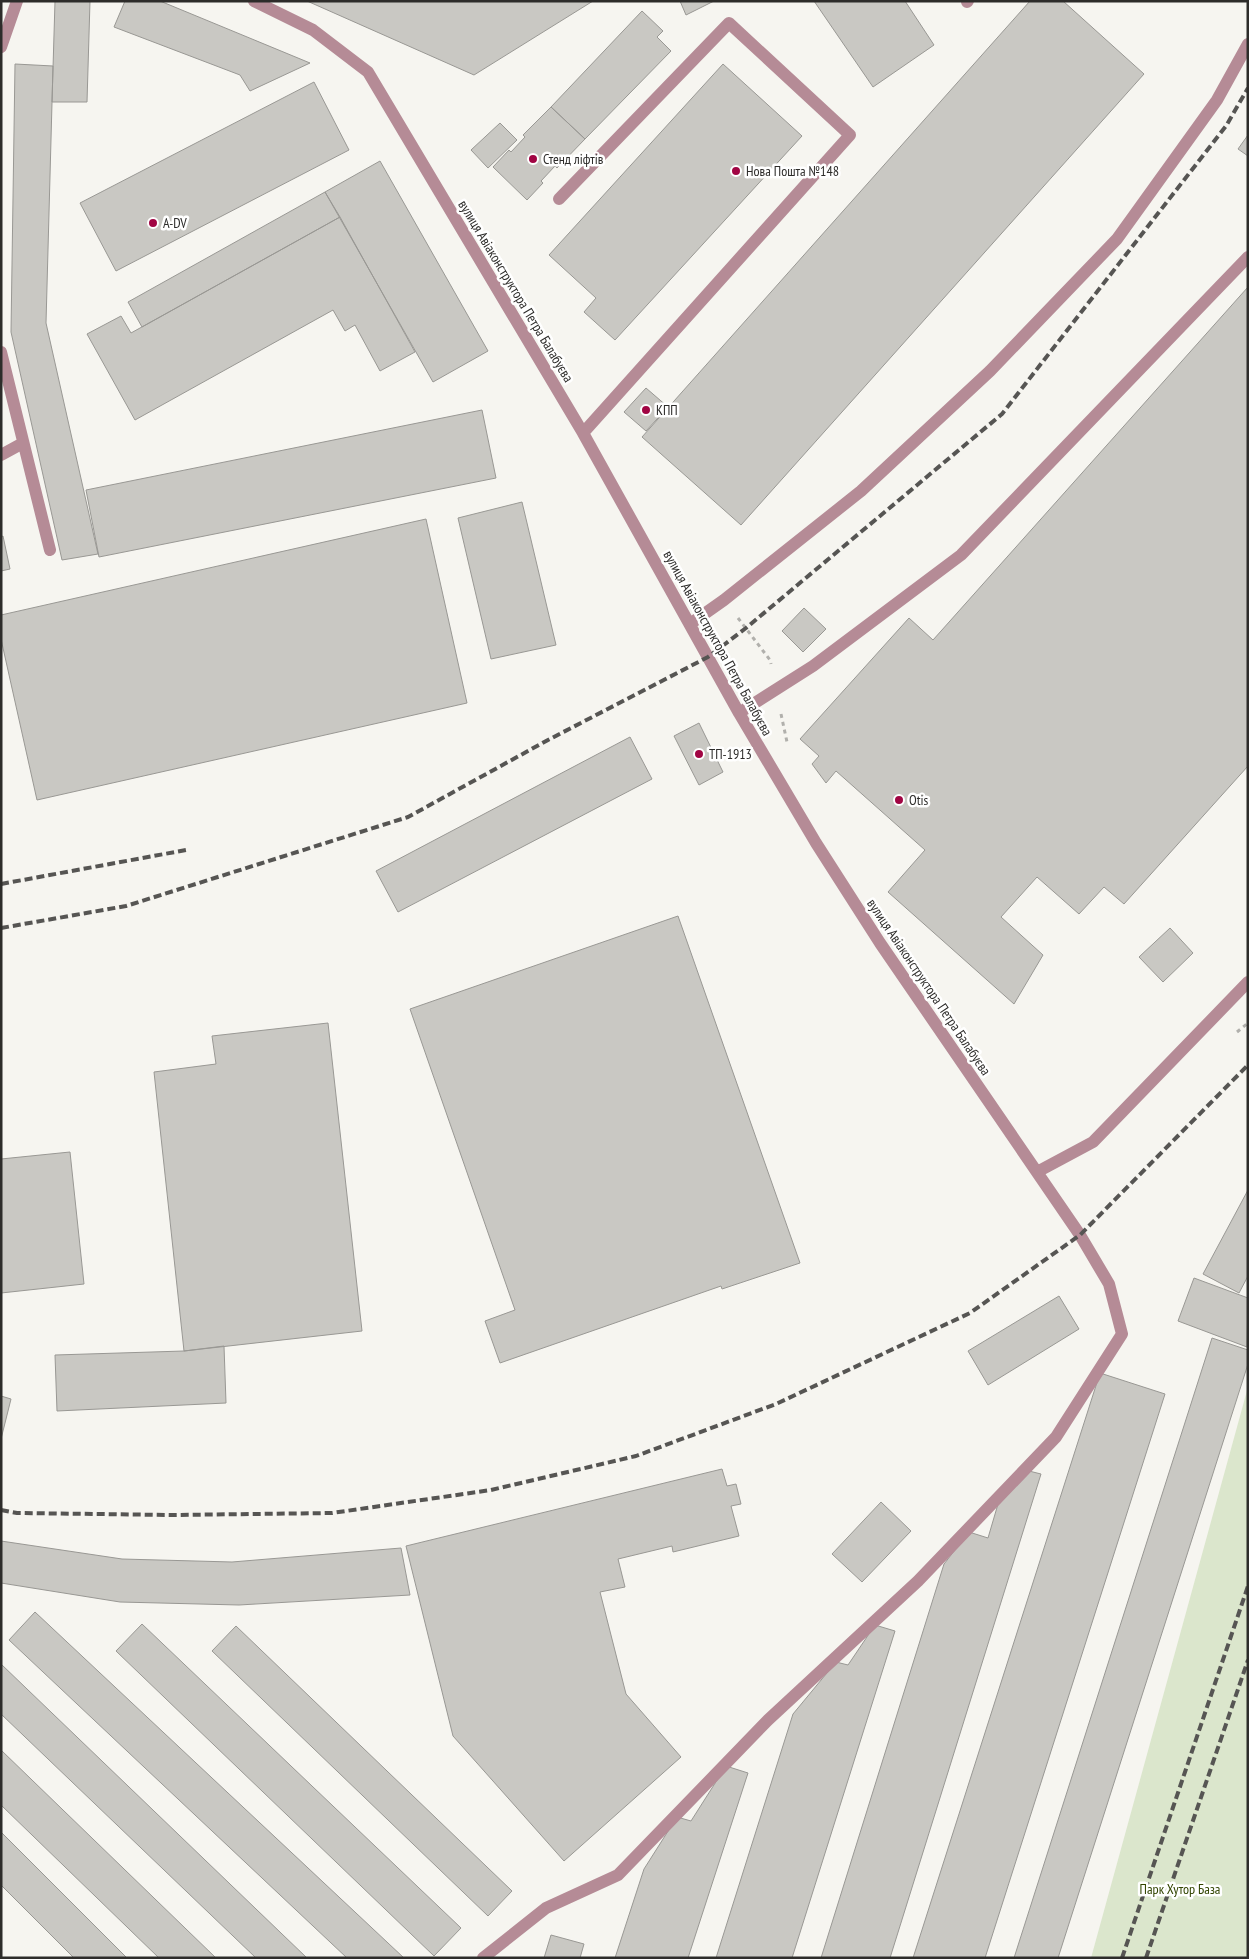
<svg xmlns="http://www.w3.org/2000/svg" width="1249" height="1959" viewBox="0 0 1249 1959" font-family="'PT Sans Narrow',sans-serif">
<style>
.green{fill:#dbe6cc}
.building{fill:#c9c8c3;stroke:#999894}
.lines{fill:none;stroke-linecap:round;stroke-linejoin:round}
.path{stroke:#b1b0ac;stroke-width:3;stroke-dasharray:4 4;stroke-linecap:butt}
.minor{stroke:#b58b96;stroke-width:12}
.rail{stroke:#565553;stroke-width:4;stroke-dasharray:8 4;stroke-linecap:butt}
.poi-dot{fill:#a10543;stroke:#fff;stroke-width:2}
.labels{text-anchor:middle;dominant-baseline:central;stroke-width:5;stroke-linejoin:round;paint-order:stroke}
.poi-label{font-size:14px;fill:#2d2c2a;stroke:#fff;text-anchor:start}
.street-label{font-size:14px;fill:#2d2c2a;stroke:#fff}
.park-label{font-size:14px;fill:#324400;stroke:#fff}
</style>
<rect width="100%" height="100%" fill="#f6f5f0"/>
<path class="green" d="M1248,1387V1958H1091Z"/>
<path class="building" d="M55,1H90L87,102H52Z
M125,1H160L310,63L250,91L240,75L114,27Z
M307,1H593L474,75Z
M680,1H714L686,15Z
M814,1H905L934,45L873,87Z
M1030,1H1063L1144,74L741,525L642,437Z
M642,11L663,31L657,37L671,51L585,139L551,107Z
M15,64L53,66L46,323L98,554L62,560L11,332Z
M723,64L802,136L615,340L584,312L596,298L549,255Z
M314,82L349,150L116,271L80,203Z
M551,107L585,139L557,168L555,166L541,181L543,183L527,200L493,167L509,150L511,152L525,137L523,135Z
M500,123L517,140L488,168L471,150Z
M1248,135V156L1238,149Z
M380,161L488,351L433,382L325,192Z
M325,192L340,217L142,327L128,302Z
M340,217L415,352L380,371L355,325L345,331L333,310L135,420L87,334L121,316L131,333Z
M1248,287V766L1124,904L1104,887L1079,914L1037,877L1001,917L1043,955L1014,1004L888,892L925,850L836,771L826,783L812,764L819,756L800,739L909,618L933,640Z
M646,388L668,407L646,431L624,412Z
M482,410L496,478L99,557L86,490Z
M522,502L556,645L491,659L458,518Z
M426,519L467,703L37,800L1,639V615Z
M3,536L10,569L1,571V537Z
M804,608L826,629L803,652L782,631Z
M699,723L723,772L699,785L674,736Z
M630,737L652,779L398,912L376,871Z
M678,916L800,1263L722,1289L721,1286L500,1363L485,1321L515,1310L410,1009Z
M1170,928L1193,953L1163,982L1139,957Z
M328,1023L362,1331L184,1351L154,1072L216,1064L212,1036Z
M70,1152L84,1284L1,1293V1159Z
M1248,1190V1276L1239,1293L1203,1274Z
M1194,1278L1248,1298L1247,1347L1178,1321Z
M1059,1296L1079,1329L988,1385L968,1351Z
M1212,1338L1248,1350V1364L1058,1958H1014Z
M224,1346L226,1403L57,1411L55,1355L184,1351Z
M1100,1373L1165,1394L985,1958H913Z
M1,1396L11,1399L1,1439Z
M722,1469L727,1486L736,1484L741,1504L731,1506L739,1536L673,1552L672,1546L618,1559L625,1587L600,1592L626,1694L681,1757L564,1861L453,1736L406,1546Z
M1029,1471L1041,1474L890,1958H821L944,1564L969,1532L988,1538L998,1504Z
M881,1502L911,1531L862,1582L832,1554Z
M1,1541L122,1559L232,1562L401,1548L410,1595L239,1605L120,1602L1,1583Z
M35,1612L404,1958H347L9,1640Z
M142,1624L461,1928L434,1956L116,1651Z
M875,1625L895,1631L792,1958H716L793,1714L836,1662L848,1665Z
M236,1626L512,1891L488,1916L212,1651Z
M1,1664L307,1958H256L1,1714Z
M1,1750L216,1958H159L1,1805Z
M726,1766L748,1773L688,1958H615L644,1869L677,1817L691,1821Z
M1,1832L127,1958H74L1,1885Z
M551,1935L584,1944L580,1958H544Z"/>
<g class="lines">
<path class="path" d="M738,618L770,660L771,664
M781,714L787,742
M1237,1032L1248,1023"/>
<path class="minor" d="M254,1L313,30L368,72L583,433L739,713L816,843L880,943L1080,1235L1109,1284L1122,1334L1056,1437L918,1581L768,1720L618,1875L546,1908L483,1958
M967,2L968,1
M1,47L17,1
M559,199L729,23L850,135L583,433
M1,352L50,550
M1,455L23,443
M690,624L724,600L861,491L990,371L1117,239L1217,100L1248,44
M739,713L813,666L961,555L1248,257
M1037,1172L1093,1142L1248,982"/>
<path class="rail" d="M1,884L186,850
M1,928L126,906L408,817L548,740L708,657L746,628L1002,414L1226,126L1248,88
M1,1510L17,1513L174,1515L332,1513L491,1490L636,1456L776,1404L970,1313L1080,1235L1248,1065
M1122,1958L1248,1586
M1146,1958L1248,1660"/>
</g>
<g class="poi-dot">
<circle cx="533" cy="159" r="5"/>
<circle cx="736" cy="171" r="5"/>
<circle cx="153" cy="223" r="5"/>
<circle cx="646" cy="410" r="5"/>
<circle cx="699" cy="754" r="5"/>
<circle cx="899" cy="800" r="5"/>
</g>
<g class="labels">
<g class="poi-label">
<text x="543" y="159">Стенд ліфтів</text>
<text x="746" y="171">Нова Пошта №148</text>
<text x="163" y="223">A-DV</text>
<text x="656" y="410">КПП</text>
<text x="709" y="754">ТП-1913</text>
<text x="909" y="800">Otis</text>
</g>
<g class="street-label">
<text transform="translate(516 291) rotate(59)">вулиця Авіаконструктора Петра Балабуєва</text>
<text transform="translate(718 643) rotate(61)">вулиця Авіаконструктора Петра Балабуєва</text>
<text transform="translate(929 987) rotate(56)">вулиця Авіаконструктора Петра Балабуєва</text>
</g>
<g class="park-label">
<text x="1180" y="1889">Парк Хутор База</text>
</g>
</g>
<rect width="1249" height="1959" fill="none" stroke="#2d2c2a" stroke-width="5"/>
</svg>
